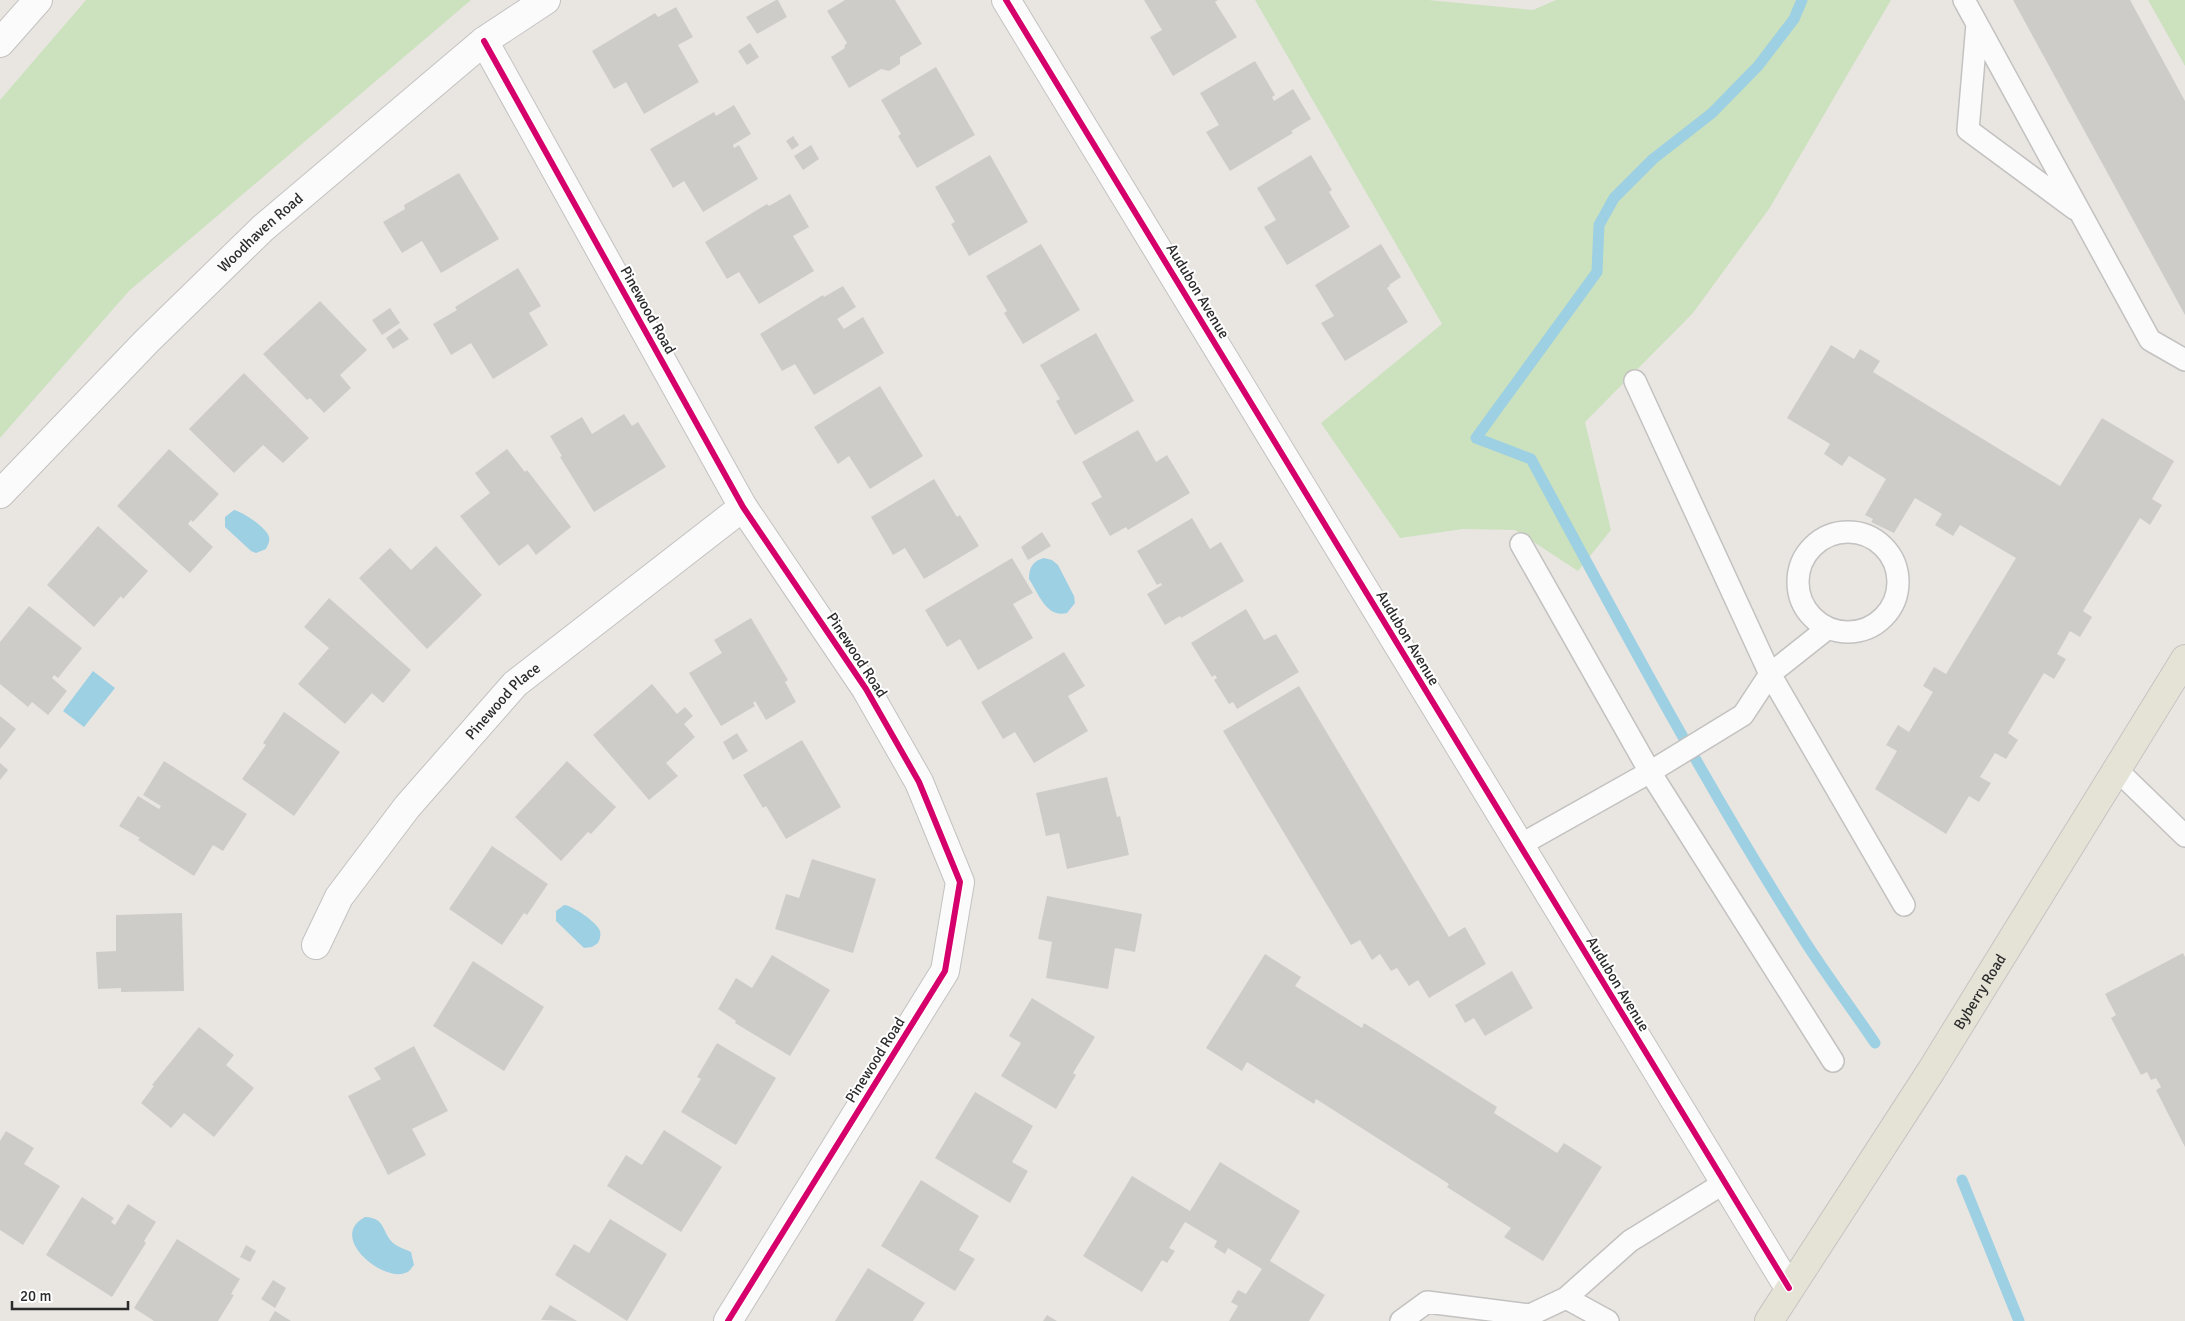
<svg xmlns="http://www.w3.org/2000/svg" width="2185" height="1321" viewBox="0 0 2185 1321" font-family="Signika,sans-serif">
<style>
.green{fill:#cce1be}
.water{fill:#9dd0e3}
.lines{fill:none;stroke-linecap:round;stroke-linejoin:round}
.stream{stroke:#9dd0e3;stroke-width:11}
.building{fill:#ceccc9}
.service-casing{stroke:#c3c2c1;stroke-width:24}
.minor-casing{stroke:#c3c2c1;stroke-width:30}
.primary-casing{stroke:#c5c4c2;stroke-width:30}
.service{stroke:#fcfbfb;stroke-width:21}
.minor{stroke:#fcfbfb;stroke-width:28}
.primary{stroke:#e5e2d6;stroke-width:28}
.cycleway-casing{stroke:#fff;stroke-width:9}
.cycleway{stroke:#d6006c;stroke-width:6}
.labels{text-anchor:middle;dominant-baseline:central;stroke-width:4;stroke-linejoin:round;paint-order:stroke}
.street-label{font-size:15px;fill:#2b2b2b;stroke:#fff}
</style>
<rect width="100%" height="100%" fill="#e9e6e2"/>
<path class="green" d="M86,0H471L129,291L0,438V100Z
M1255,0H1428L1533,10L1556,0H1891L1769,209L1693,313L1585,422L1611,530L1578,571L1515,530L1463,529L1400,538L1321,423L1442,324Z
M2148,0H2185V66Z"/>
<path class="water" d="M234,510C243,512 267,528 269,537C270,541 268,545 266,549L256,553L251,551L225,527V517Z
M1044,558L1052,560L1058,565L1074,596L1075,603L1067,613C1046,618 1039,594 1029,579C1029,567 1033,561 1044,558Z
M93,671L115,688L84,727L63,711Z
M564,905C572,905 598,923 600,931C601,935 600,939 598,943L592,947L584,948L556,921V911Z
M365,1217C386,1218 381,1231 393,1243C398,1247 405,1249 411,1252L414,1265C411,1268 410,1272 405,1273C383,1282 327,1237 365,1217Z"/>
<g class="lines">
<path class="stream" d="M1802,0L1794,19L1758,66L1712,113L1653,159L1614,198L1599,225L1597,272L1476,438L1531,459C1619,622 1706,786 1806,943C1828,977 1852,1009 1875,1043
M1962,1180L2019,1321"/>
</g>
<path class="building" d="M776,0H778L787,17L757,34L746,17Z
M845,0H895L922,44L900,57V64L889,71L881,69L849,88L831,57L845,48L844,46L847,43L827,11Z
M1144,0H1218L1215,2L1237,37L1173,76L1150,37L1162,30Z
M2013,0H2130L2185,101V315Z
M676,7L693,37L678,45L699,82L644,114L626,82L614,89L592,51L655,13L658,17Z
M750,43L759,57L747,65L738,51Z
M1255,61L1275,95L1272,97L1274,101L1293,89L1311,119L1291,131L1293,133L1230,171L1206,132L1219,125L1200,93Z
M936,67L975,135L917,168L898,136L901,134L881,100Z
M734,105L751,134L733,145L734,148L739,145L758,179L703,212L684,181L673,188L650,149L714,112L716,116Z
M793,136L799,145L792,150L786,141Z
M811,145L819,159L803,170L794,156Z
M990,155L1028,222L969,256L951,224L955,222L935,187Z
M1311,155L1332,190L1329,192L1350,227L1287,265L1264,227L1276,220L1257,188Z
M459,173L499,239L441,273L422,241L402,253L383,222L405,209L404,205Z
M790,194L809,227L793,236L814,271L759,304L739,272L727,279L705,242L767,204L769,206Z
M1041,244L1080,310L1023,344L1004,313L1007,311L986,276Z
M1381,244L1401,277L1389,285L1390,286L1387,288L1408,322L1345,361L1321,323L1334,316L1315,285Z
M518,268L541,306L529,313L548,345L493,379L471,343L451,355L433,324L457,310L455,307Z
M843,286L856,307L837,319L844,329L863,317L884,353L814,395L795,364L782,371L760,334L823,295L824,297Z
M320,301L367,350L340,375L351,388L324,413L310,398L307,400L263,354Z
M390,308L400,323L382,335L372,320Z
M400,328L409,339L393,349L386,338Z
M1096,333L1134,401L1075,435L1056,401L1060,399L1040,365Z
M1831,345L1854,359L1860,349L1880,361L1873,372L2060,486L2102,418L2174,461L2152,499L2162,505L2150,525L2140,518L2083,611L2092,617L2080,637L2070,631L2057,654L2066,659L2054,679L2044,673L2008,733L2018,740L2006,759L1995,753L1980,777L1991,783L1979,802L1969,796L1946,834L1875,789L1897,751L1886,745L1898,725L1909,732L1933,692L1923,686L1934,667L1946,674L2016,558L1960,525L1953,536L1935,525L1942,514L1915,498L1894,533L1871,522L1873,519L1865,515L1886,479L1849,456L1842,466L1824,454L1830,444L1787,418Z
M244,373L309,438L283,463L263,445L234,473L189,429Z
M880,386L923,456L870,489L849,456L838,464L814,427Z
M624,414L632,426L638,422L666,467L594,512L560,457L562,456L550,436L582,417L592,434Z
M1138,430L1156,462L1167,455L1190,493L1128,530L1126,527L1110,536L1091,503L1102,497L1082,462Z
M169,449L219,494L193,522L191,520L188,524L213,547L190,573L117,506Z
M507,449L525,472L527,470L571,527L536,555L528,544L499,566L460,516L490,493L475,473Z
M934,479L957,517L960,515L979,546L924,579L905,548L893,555L871,517Z
M1192,518L1210,549L1221,542L1244,581L1181,618L1180,616L1165,625L1147,594L1162,585L1161,583L1157,585L1137,551Z
M98,526L148,571L123,599L121,596L94,627L47,585Z
M1042,532L1051,546L1028,560L1021,547Z
M436,546L482,595L427,649L359,578L390,548L411,570Z
M1012,558L1033,593L1013,604L1033,638L978,670L960,639L947,647L925,610Z
M329,598L411,670L383,703L372,693L345,724L298,684L329,648L304,627Z
M29,606L82,648L58,678L54,675L52,678L67,691L48,715L32,702L28,707L0,684V642Z
M1246,609L1264,640L1276,634L1299,672L1237,709L1233,702L1229,704L1214,680L1217,678L1215,675L1212,677L1191,643Z
M751,618L788,680L785,682L796,702L766,720L755,701L753,703L755,706L721,726L689,673L722,653L714,640Z
M1064,652L1085,686L1068,696L1088,731L1034,763L1015,732L1003,739L981,702Z
M652,684L677,714L685,707L693,716L684,724L695,737L666,763L678,776L649,800L593,735Z
M1299,686L1449,937L1465,927L1486,964L1429,998L1418,980L1409,986L1397,968L1391,971L1380,954L1372,960L1360,940L1351,945L1223,731Z
M284,712L340,752L294,816L242,779L266,745L263,743Z
M0,716L16,729L0,749Z
M737,733L748,751L733,760L723,742Z
M802,740L841,807L786,839L766,806L763,808L743,775Z
M164,761L247,814L223,851L213,845L194,876L138,840L140,838L119,826L138,796L159,809L161,806L143,795Z
M567,761L616,807L591,834L588,832L561,861L515,817Z
M0,763L8,770L0,780Z
M1107,777L1117,817L1120,816L1129,855L1067,869L1059,833L1046,836L1036,793Z
M492,846L548,884L527,915L524,913L502,945L449,909Z
M812,859L876,879L853,953L775,929L786,894L799,898Z
M1047,896L1142,914L1135,952L1115,948L1108,989L1046,978L1052,942L1038,939Z
M182,913L184,991L121,992V988L98,989L96,952L116,951V915Z
M2183,953L2185,957V1147L2156,1090L2161,1087L2156,1078L2151,1080L2147,1072L2141,1075L2111,1018L2116,1015L2105,994Z
M1265,954L1301,977L1295,986L1362,1028L1364,1023L1398,1044L1497,1107L1494,1113L1557,1153L1564,1143L1602,1167L1543,1261L1504,1237L1511,1228L1447,1187L1449,1184L1349,1120L1316,1099L1314,1104L1247,1062L1242,1071L1206,1048Z
M772,955L830,990L790,1056L735,1023L736,1021L718,1009L736,978L752,988Z
M473,961L544,1007L504,1071L433,1026Z
M1512,971L1533,1008L1485,1036L1474,1018L1465,1023L1455,1005Z
M1032,998L1095,1037L1073,1073L1076,1075L1056,1109L1001,1076L1021,1043L1009,1036Z
M199,1027L234,1055L226,1065L254,1088L214,1137L184,1113L171,1128L141,1103L154,1086L152,1085Z
M717,1043L776,1078L736,1145L681,1112L701,1079L697,1077Z
M414,1046L448,1111L412,1129L426,1155L388,1175L348,1096L381,1079L374,1068Z
M975,1092L1033,1126L1012,1162L1028,1171L1010,1203L935,1158Z
M664,1130L722,1167L681,1232L607,1186L626,1155L642,1165Z
M6,1131L34,1148L24,1164L60,1186L23,1245L0,1230V1141Z
M1220,1162L1300,1211L1270,1261L1325,1295L1309,1321H1229L1238,1306L1231,1302L1238,1290L1246,1294L1262,1269L1228,1248L1225,1254L1214,1247L1217,1241L1185,1222L1169,1248L1175,1251L1167,1263L1162,1260L1142,1292L1083,1256L1132,1176L1190,1211Z
M921,1180L979,1216L959,1250L975,1259L955,1291L881,1246Z
M82,1197L114,1218L111,1222L115,1225L128,1204L156,1222L144,1241L146,1243L112,1297L46,1255Z
M610,1219L667,1254L627,1321L555,1275L574,1244L589,1253Z
M177,1239L240,1279L231,1294L234,1295L218,1321H154L134,1308Z
M246,1245L256,1251L250,1262L240,1257Z
M868,1268L925,1303L913,1321H835Z
M273,1280L286,1288L275,1308L261,1299Z
M550,1305L577,1321L541,1320Z
M275,1311L291,1321H269Z
M1047,1315L1057,1321H1043Z"/>
<g class="lines">
<g class="service-casing">
<path id="service" d="M1964,0L2150,340L2185,360
M1977,24L1968,130L2075,209
M1635,381L1770,674L1904,905
M1798 582a50 50 0 1 1 100 0a50 50 0 1 1-100 0Z
M1521,544L1650,772L1833,1061
M2117,770L2185,836
M1520,845L1650,772L1743,715L1770,674L1828,628
M1566,1298L1608,1321
M1401,1321L1427,1302L1530,1315L1566,1298L1630,1241L1724,1183"/>
</g>
<g class="minor-casing">
<g id="minor">
<path d="M1006,0L1789,1288"/>
<path d="M484,41L743,507L866,689L919,782L960,882L945,971L728,1321"/>
<path d="M0,43L38,0"/>
<path id="s1" d="M0,494L147,341L263,228L484,41L546,0"/>
<path id="s2" d="M316,945L339,897L407,807L515,684L743,507"/>
</g>
</g>
<g class="primary-casing">
<g id="primary">
<path id="s3" d="M1769,1321L1931,1071L2185,659"/>
</g>
</g>
<use href="#service" class="service"/>
<use href="#minor" class="minor"/>
<use href="#primary" class="primary"/>
<g class="cycleway-casing">
<path id="cycleway" d="M1006,0L1789,1288
M484,41L743,507L866,689L919,782L960,882L945,971L728,1321"/>
</g>
<use href="#cycleway" class="cycleway"/>
</g>
<g class="labels">
<g class="street-label">
<text stroke="none"><textPath href="#s1" startOffset="369">Woodhaven Road</textPath></text>
<text transform="translate(1198 291) rotate(59)">Audubon Avenue</text>
<text transform="translate(648 310) rotate(61)">Pinewood Road</text>
<text transform="translate(1408 638) rotate(59)">Audubon Avenue</text>
<text transform="translate(857 655) rotate(57)">Pinewood Road</text>
<text stroke="none"><textPath href="#s2" startOffset="309">Pinewood Place</textPath></text>
<text transform="translate(1618 984) rotate(59)">Audubon Avenue</text>
<text stroke="none"><textPath href="#s3" startOffset="391">Byberry Road</textPath></text>
<text transform="translate(875 1060) rotate(-58)">Pinewood Road</text>
</g>
</g>
<path d="M12 1301v8h116v-8" fill="none" stroke="#2b2b2b" stroke-width="2.5"/>
<text x="20" y="1301" font-size="15" fill="#2b2b2b" stroke="#ffffff" stroke-width="4" paint-order="stroke">20 m</text>
</svg>
